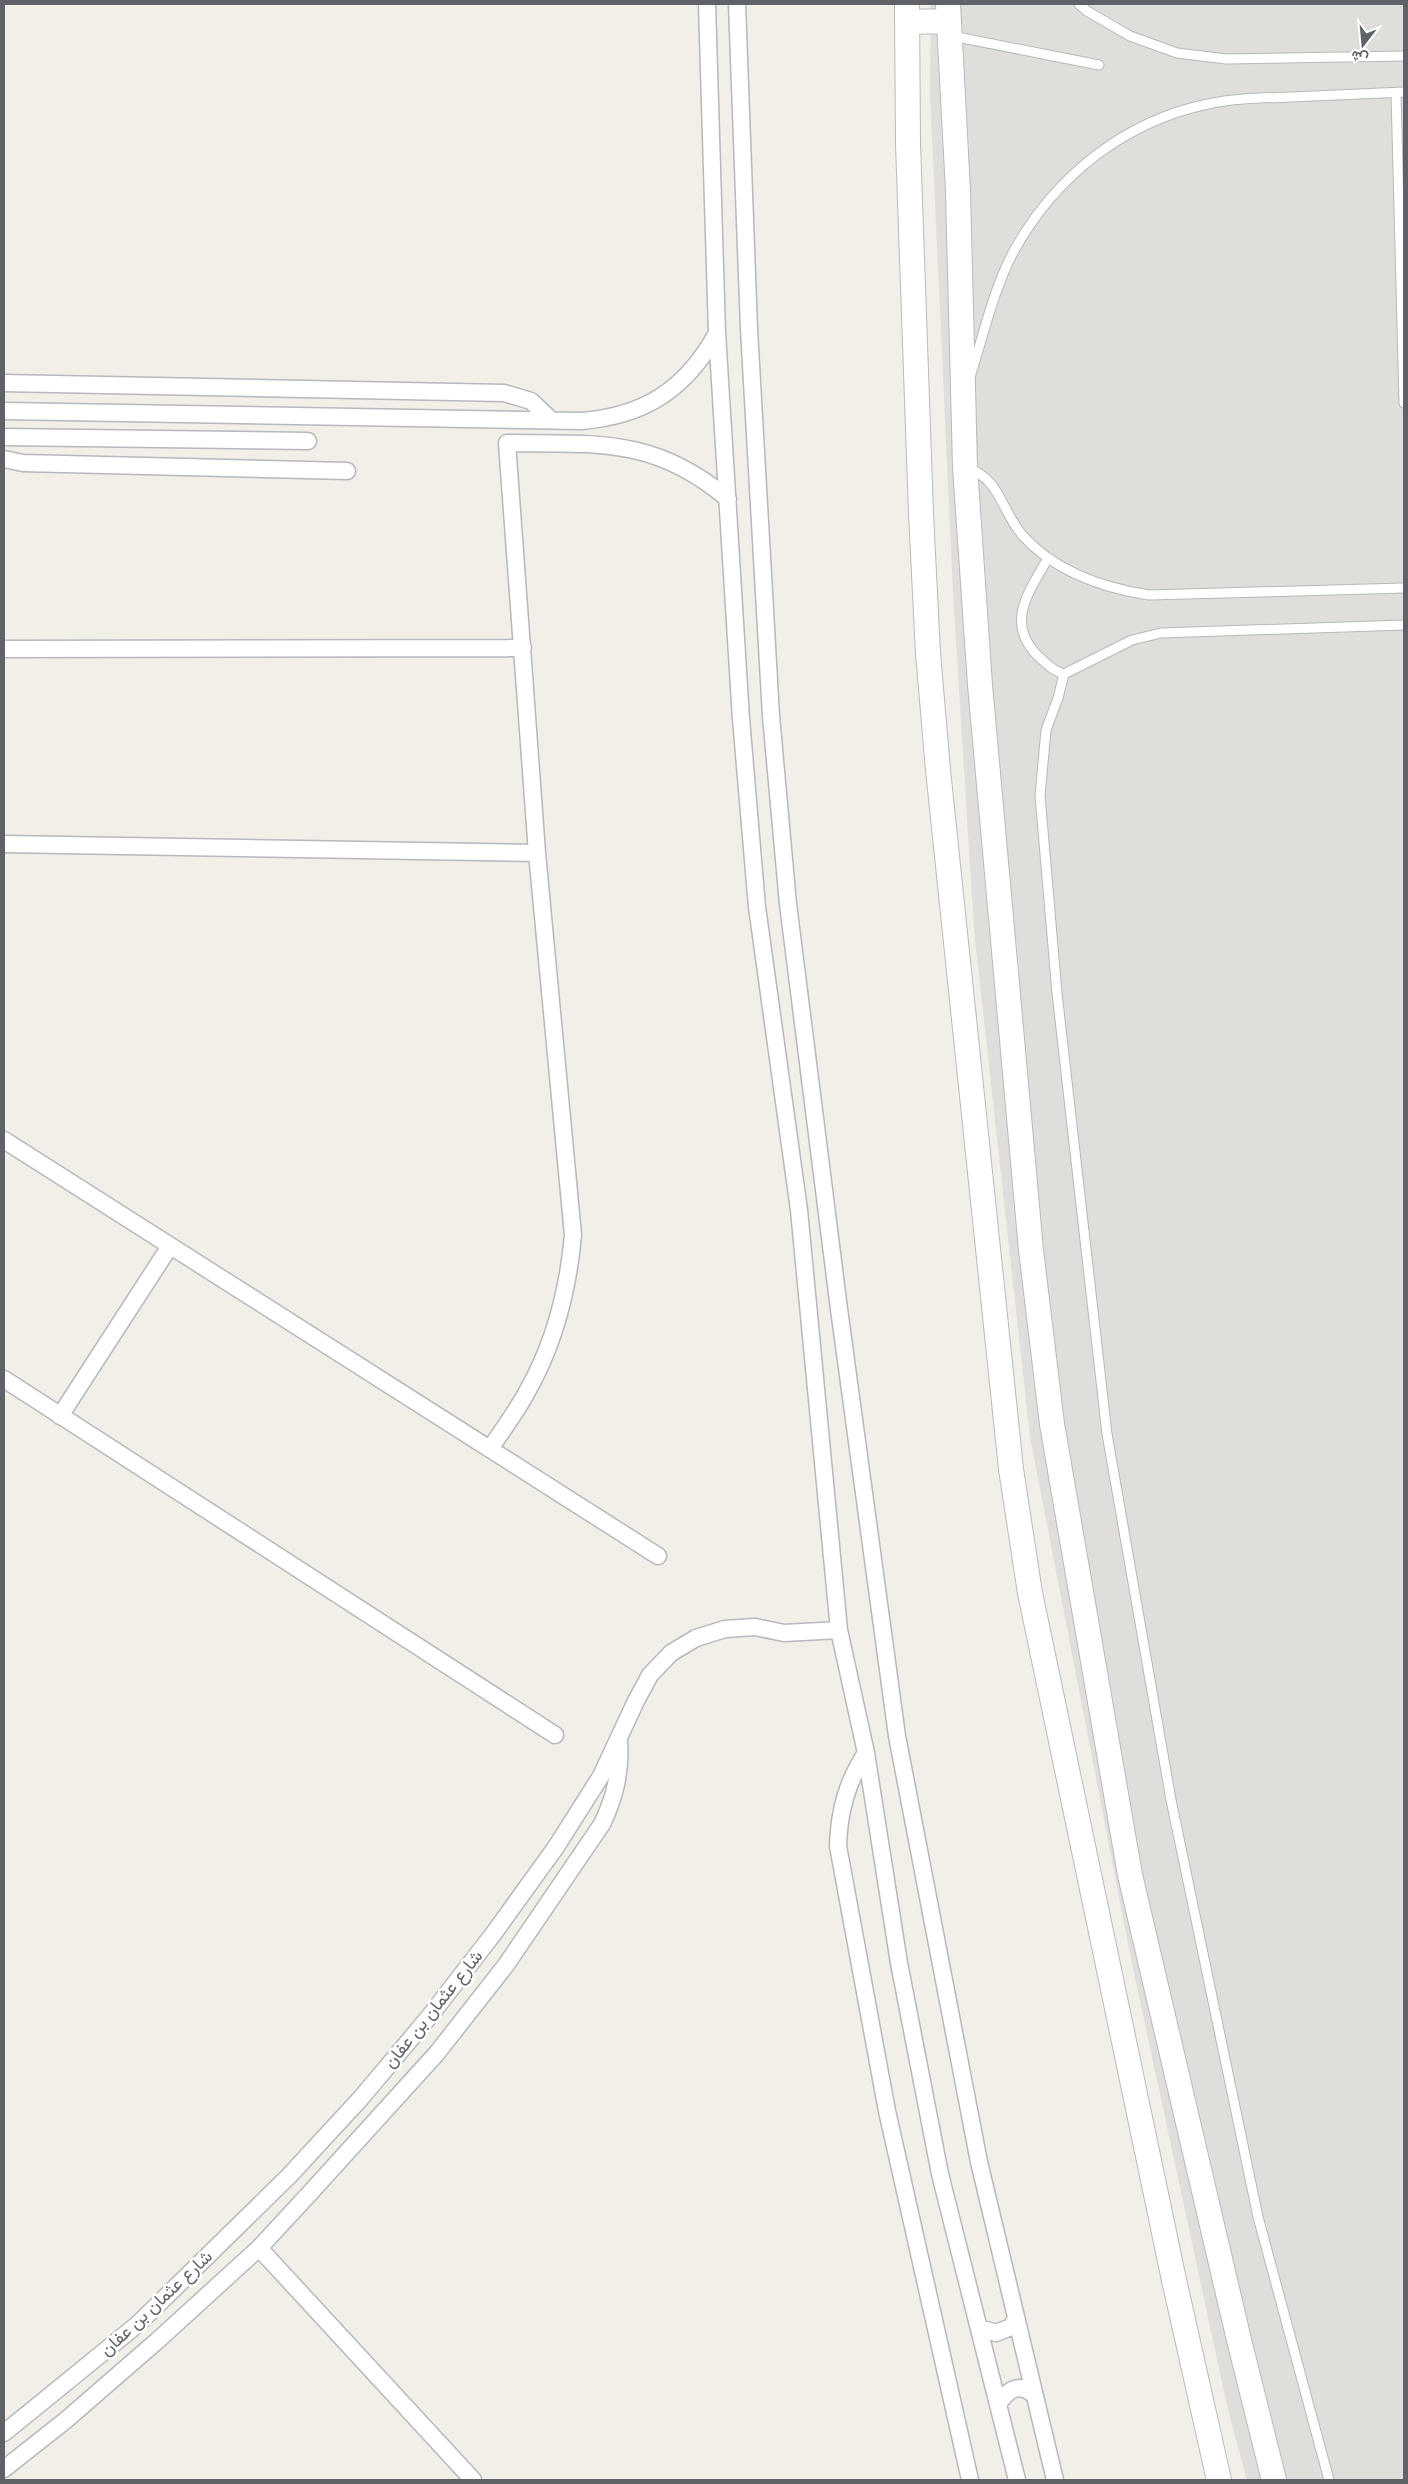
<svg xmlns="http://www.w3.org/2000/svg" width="1408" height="2484" viewBox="0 0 1408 2484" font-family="Karla,Vazirmatn,sans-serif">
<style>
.industrial{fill:#e0deda}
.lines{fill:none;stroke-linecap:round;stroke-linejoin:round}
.lane-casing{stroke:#b5b8bc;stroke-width:11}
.street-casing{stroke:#b5b8bc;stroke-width:19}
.secondary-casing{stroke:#b6babf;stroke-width:26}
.lane{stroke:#fff;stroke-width:9}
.street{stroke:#fff;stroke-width:16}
.secondary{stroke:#fff;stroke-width:24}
.labels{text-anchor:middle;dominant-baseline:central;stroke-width:5;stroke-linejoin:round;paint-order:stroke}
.street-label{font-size:18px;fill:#5f6368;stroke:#fff}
</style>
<rect width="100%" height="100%" fill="#f1efe8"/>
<path class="industrial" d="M931,4H1404V2480H1247L1228,2410L1133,1969L1030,1437L974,930L953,593L930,94Z"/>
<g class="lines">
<g class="lane-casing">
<path id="lane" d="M1079,4L1087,11L1130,36L1177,53L1226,59L1404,56
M952,36L1099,65
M1396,93L1404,403
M971,374C984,333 994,287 1015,249C1056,176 1125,121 1208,104C1235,98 1263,98 1291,97C1329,95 1366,94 1404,92
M966,467C1001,479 1001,511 1023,536C1055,571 1103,588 1149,595L1404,588
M1048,558C1029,592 1004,623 1039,657C1047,664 1053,671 1064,674L1132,640L1161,633L1404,625
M1064,674L1058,698L1046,730L1040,796L1057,993L1107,1434L1171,1800L1258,2217L1329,2480"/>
</g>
<g class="street-casing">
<path id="street" d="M707,4L717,333L741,719L757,907L799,1210L839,1630L866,1753L899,1963L940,2174L1017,2480
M737,4L749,329L771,716L788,904L839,1309L897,1736L979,2162L1055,2480
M4,383L504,393L531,401L551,420
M4,411L581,421C645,416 686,389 717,333
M4,437L308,441
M4,459L23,463L347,471
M4,649L523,648
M4,844L537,853
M4,1140L658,1556
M4,1379L555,1735
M60,1416L170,1246
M490,1449C503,1429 517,1411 528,1390C555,1342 568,1290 573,1235L537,853L507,443C597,444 655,437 728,499
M866,1753C847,1782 839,1811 838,1846L887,2111L970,2480
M259,2248L473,2480
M980,2328L996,2333L1011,2327L1015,2320
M998,2404C1008,2390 1018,2382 1033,2394
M4,2433L138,2324L289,2176L361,2098L429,2017L494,1933L556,1847L601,1776L636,1701L650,1675L671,1653L696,1638L725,1629L755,1627L784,1633L839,1630
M4,2469L66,2420L157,2341L259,2248L310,2193L437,2053L506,1965L602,1824C615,1797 621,1772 619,1741"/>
</g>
<g class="secondary-casing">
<path id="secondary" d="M907,4L908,144L921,514L928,653L938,770L1011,1469L1030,1593L1174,2280L1219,2480
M948,4L958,191L965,467L980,685L1031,1250L1052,1424L1130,1875L1239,2340L1274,2480
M907,22L948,21"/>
</g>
<use href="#lane" class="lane"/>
<use href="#street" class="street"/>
<use href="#secondary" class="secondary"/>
</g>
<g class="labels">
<g class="street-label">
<text transform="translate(433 2009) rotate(-51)">شارع عثمان بن عفان</text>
<text transform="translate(156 2303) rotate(-43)">شارع عثمان بن عفان</text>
</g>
</g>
<rect width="1408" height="2484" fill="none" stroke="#5f6368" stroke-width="10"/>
<g transform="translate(1363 45) rotate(196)" stroke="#ffffff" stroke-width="4" paint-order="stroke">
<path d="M0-4L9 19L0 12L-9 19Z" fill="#5f6368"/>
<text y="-8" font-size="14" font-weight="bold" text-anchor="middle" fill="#5f6368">ش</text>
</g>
</svg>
